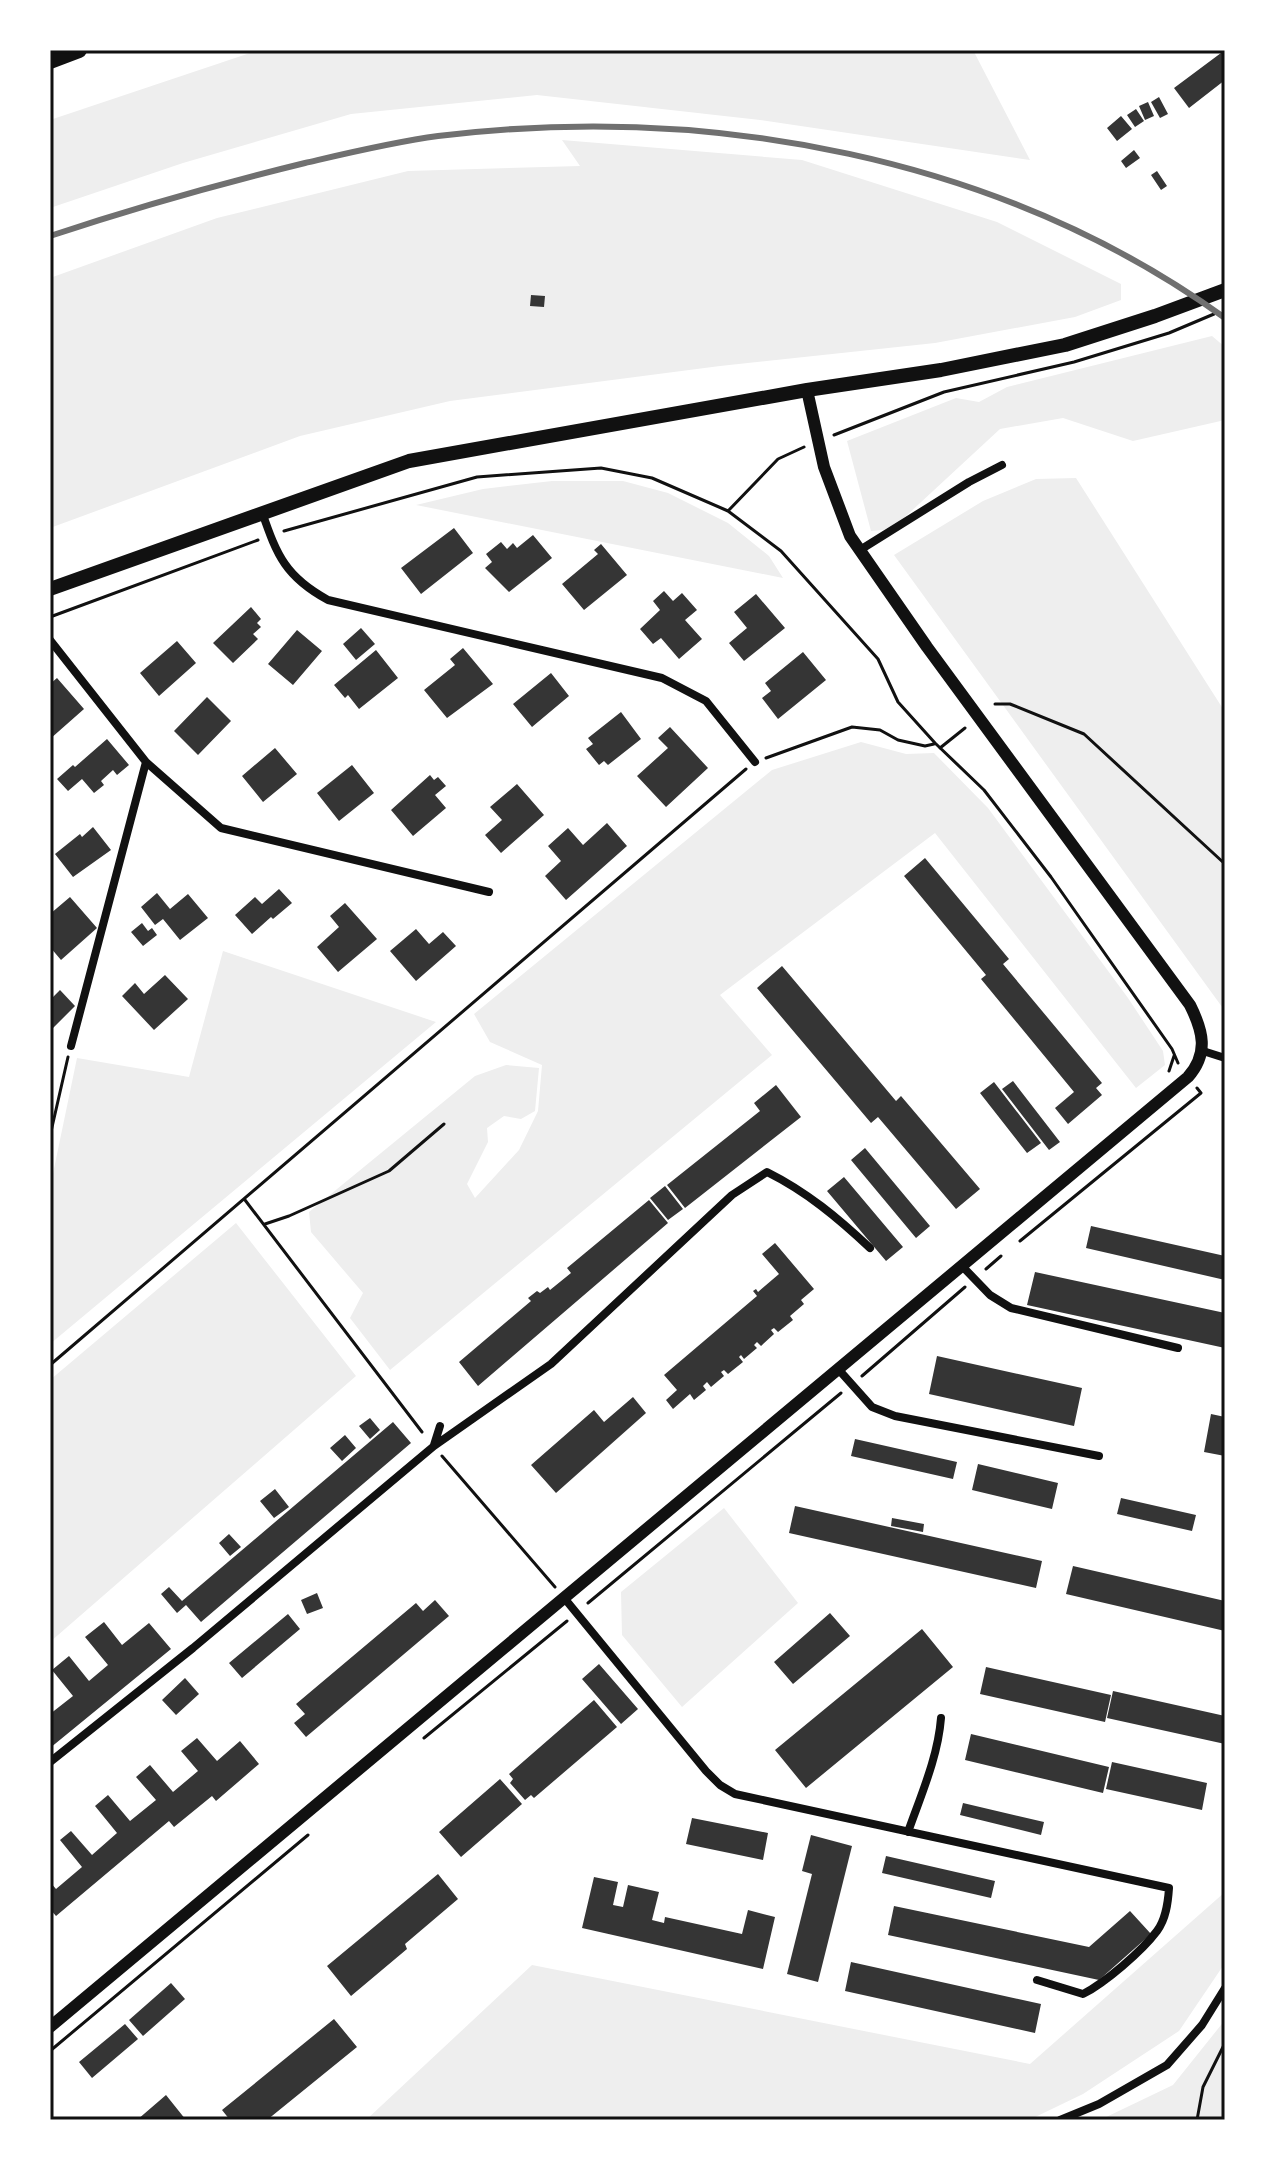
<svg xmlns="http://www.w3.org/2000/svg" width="1275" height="2170" viewBox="0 0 1275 2170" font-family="'Libre Baskerville',serif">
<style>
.green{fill:#eee}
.building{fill:#353535}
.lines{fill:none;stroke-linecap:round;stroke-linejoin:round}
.path{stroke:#111;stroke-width:3}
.minor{stroke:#111;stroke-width:8}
.tertiary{stroke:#111;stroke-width:12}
.secondary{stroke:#111;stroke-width:14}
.trunk{stroke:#111;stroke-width:16}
.rail{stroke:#707070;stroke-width:6}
.neatline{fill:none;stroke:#111;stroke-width:3}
</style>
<rect width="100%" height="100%" fill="#fff"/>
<path class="green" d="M259,50H973L1030,160L760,120L537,95L351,114L183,163L50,208V120Z
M562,140L802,160L997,222L1121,284V300L1075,317L935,343L720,366L450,401L300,436L50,528V278L217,218L408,171L580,166Z
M1212,336L1225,347V420L1133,441L1063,418L1000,429L892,529L871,531L847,441L956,398L979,402L1007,387Z
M1076,478L1225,712V1011L894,555L983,501L1036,479Z
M552,481H623L668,493L728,523L769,556L783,578L416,505L483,489Z
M861,742L906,754L934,753L988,808L1128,998L1163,1051L1165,1065L1136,1088L935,833L720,995L772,1055L390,1370L350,1318L363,1293L311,1232L309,1212L475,1076L506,1065L539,1068L535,1111L521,1119L504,1116L487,1128L488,1142L467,1184L475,1198L519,1150L538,1111L542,1065L490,1042L474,1014L772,770Z
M223,951L436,1022L50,1344V1188L77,1058L189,1077Z
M236,1223L356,1376L50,1642V1380Z
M724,1508L798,1603L682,1707L622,1635L621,1592Z
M1225,1892V1963L1179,2031L1083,2094L1029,2120H366L532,1965L1030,2064Z
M1225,2020V2120H1100L1173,2085Z"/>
<path class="building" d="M1225,50V80L1189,108L1174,88Z
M1159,97L1168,114L1160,118L1151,102Z
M1148,102L1154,116L1145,120L1139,106Z
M1136,109L1144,121L1135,127L1127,115Z
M1121,116L1132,129L1117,141L1107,128Z
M1134,150L1140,158L1126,168L1121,161Z
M1157,171L1167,186L1161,190L1151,175Z
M531,295L545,296L544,307L530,306Z
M454,528L473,553L421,594L401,568Z
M533,535L552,558L509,592L485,568L492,562L486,554L501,542L507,549L513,543L517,548Z
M601,544L627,575L584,610L562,584L598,554L594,550Z
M664,591L673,601L682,593L697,610L685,620L702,639L679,659L661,638L653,644L640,629L660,610L653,601Z
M756,594L785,628L744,661L729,643L747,628L734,612Z
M251,607L261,619L257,623L261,627L253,634L258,639L233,663L213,643Z
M361,628L375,644L356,660L343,644Z
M297,630L322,651L293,685L268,664Z
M177,641L196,663L159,696L140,673Z
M463,648L493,684L447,718L424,690L455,665L450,659Z
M376,650L398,678L359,709L348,695L345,698L334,685Z
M803,652L826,680L778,719L762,698L771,691L765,683Z
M551,673L569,696L532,727L513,704Z
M57,678L84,709L50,739V684Z
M207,697L231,721L198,755L174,731Z
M621,712L641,739L608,765L604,761L599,765L586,749L593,744L588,738Z
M670,727L708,768L666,807L637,776L668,748L658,738Z
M107,739L129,765L117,775L113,770L101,781L104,785L94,793L82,779L68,791L57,779L73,765L75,767Z
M275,748L297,774L263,802L242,776Z
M352,765L374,793L339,821L317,793Z
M430,775L434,780L438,777L446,786L435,795L446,808L413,836L391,810Z
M517,784L544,815L501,853L485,835L502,820L490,807Z
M607,823L627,846L566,900L545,876L561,861L548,846L568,828L583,845Z
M93,827L111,850L73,877L55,854L80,834L82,837Z
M925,858L1009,959L1003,964L1102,1083L1096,1088L1102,1095L1068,1124L1055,1108L1074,1092L981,979L986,975L904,876Z
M279,889L292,903L273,919L271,917L252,934L235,915L255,897L262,904Z
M157,893L170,909L188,894L208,918L180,940L163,919L155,925L141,907Z
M70,897L97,928L61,960L50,947V914Z
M345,903L377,939L338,972L317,947L339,927L330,916Z
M142,923L148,931L152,928L157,935L143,946L131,932Z
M416,929L429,944L443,932L456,946L416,981L390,951Z
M782,966L896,1101L901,1096L980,1189L956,1209L878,1117L871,1123L757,988Z
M165,975L188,999L154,1030L122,996L135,983L144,994Z
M60,990L75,1006L50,1031V1000Z
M1013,1081L1060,1142L1049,1150L1002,1089Z
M994,1082L1041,1143L1027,1153L980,1093Z
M776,1085L801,1117L685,1208L667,1185L760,1111L754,1103Z
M865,1148L930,1226L916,1238L851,1160Z
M844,1177L903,1247L886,1261L827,1191Z
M665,1186L683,1209L668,1220L650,1198Z
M649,1200L668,1223L478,1386L459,1362L531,1301L528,1298L537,1291L540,1293L548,1287L550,1290L571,1273L567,1268Z
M1091,1226L1225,1256V1280L1086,1248Z
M775,1243L814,1289L801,1300L804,1304L790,1316L793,1320L778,1332L774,1328L771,1330L774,1334L761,1346L757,1342L754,1345L757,1348L744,1359L741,1355L739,1357L743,1362L728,1374L724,1370L721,1372L724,1376L711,1387L707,1382L703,1386L706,1390L694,1400L690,1394L673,1409L666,1400L677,1390L664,1375L757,1296L753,1291L756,1289L758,1292L779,1274L762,1254Z
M1035,1272L1225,1313V1348L1027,1305Z
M937,1356L1082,1388L1074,1426L929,1394Z
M633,1397L646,1413L556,1493L531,1465L594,1410L604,1422Z
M1211,1414L1225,1417V1456L1204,1452Z
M370,1418L380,1430L370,1439L359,1426Z
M393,1422L411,1443L201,1622L186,1605L177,1613L161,1594L169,1587L182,1601Z
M345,1435L356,1448L342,1461L330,1448Z
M855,1439L957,1462L953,1479L851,1456Z
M978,1464L1058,1483L1052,1509L972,1490Z
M275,1489L289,1507L274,1518L260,1501Z
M1121,1498L1196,1515L1192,1531L1117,1514Z
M795,1506L1042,1561L1036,1588L789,1533Z
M892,1518L924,1524L923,1532L891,1526Z
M229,1534L241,1547L230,1556L219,1543Z
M1073,1566L1225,1601V1631L1066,1594Z
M317,1593L323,1608L307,1614L301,1600Z
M435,1600L449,1616L306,1737L294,1723L305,1714L296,1704L416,1603L423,1611Z
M830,1613L850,1636L793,1684L774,1662Z
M288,1614L300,1629L242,1678L229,1663Z
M104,1622L122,1645L149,1623L171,1649L50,1748V1714L73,1696L52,1670L69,1656L89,1681L108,1665L85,1637Z
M922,1629L953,1667L806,1788L775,1750Z
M599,1664L638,1709L621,1724L582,1679Z
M986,1667L1111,1695L1105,1722L980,1694Z
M185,1678L199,1694L176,1715L162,1700Z
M1113,1691L1225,1716V1744L1107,1718Z
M594,1700L617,1727L534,1798L531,1795L525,1800L510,1783L513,1779L509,1774Z
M971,1734L1109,1767L1103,1793L965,1760Z
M197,1738L217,1761L240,1741L259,1764L216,1801L212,1796L174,1827L169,1821L56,1916L50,1909V1882L56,1889L82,1867L60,1840L71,1831L92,1855L117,1833L95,1806L108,1795L130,1821L156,1800L136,1777L150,1765L173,1792L198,1771L181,1751Z
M1112,1762L1207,1783L1202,1810L1106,1789Z
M500,1779L522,1804L461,1857L439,1832Z
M963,1803L1044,1822L1041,1835L960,1815Z
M692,1818L768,1833L763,1860L686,1844Z
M811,1835L852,1846L818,1982L787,1974L812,1874L802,1871Z
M886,1856L995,1881L991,1898L882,1873Z
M438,1874L458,1899L405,1944L407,1949L351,1996L327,1966Z
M594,1877L618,1882L613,1905L623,1907L628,1885L659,1892L652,1920L664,1923L665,1917L742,1934L748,1910L775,1917L763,1969L582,1928Z
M894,1906L1089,1947L1130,1911L1151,1934L1099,1980L888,1935Z
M851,1962L1041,2004L1035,2033L845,1991Z
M171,1983L185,1999L143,2036L129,2020Z
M334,2019L357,2047L267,2120H230L222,2110Z
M125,2024L138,2039L92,2078L79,2062Z
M166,2095L186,2120H137Z"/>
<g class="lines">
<path class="path" d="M834,435L944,392L1074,362L1169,333L1214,314
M728,511L778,459L804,447
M284,531L477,477L601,468L652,478L728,511L781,551L878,659L898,702L935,743L984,790L1051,877L1172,1049L1178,1063
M50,617L258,540
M995,704H1010L1084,734L1225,864
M940,748L965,728
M766,758L852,727L880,730L898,740L925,746L934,744
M1169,1071L1174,1056
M50,1136L68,1057
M245,1200L422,1432
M265,1224L289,1216L389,1171L444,1124
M1020,1241L1201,1093L1197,1088
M986,1269L1001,1256
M50,1365L746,769
M862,1376L965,1287
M442,1456L555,1587
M588,1603L841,1393
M424,1738L567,1621
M50,2051L308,1835
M1197,2120L1203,2087L1225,2043"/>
<path class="minor" d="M262,512C277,556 286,577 328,600L662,678L706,701L755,762
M860,550L969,482L1002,465
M50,640L146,762L221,828L489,892
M71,1046L146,762
M1203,1051L1225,1058
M962,1266L990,1295L1011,1308L1178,1348
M839,1370L872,1407L895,1416L1099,1456
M434,1445L440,1426
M565,1599L706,1771L720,1785L735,1794L1169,1888C1168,1903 1166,1919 1157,1931C1142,1951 1105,1983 1083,1994L1037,1980
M50,1762L193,1648L434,1446L551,1364L732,1195L767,1172C807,1192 838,1218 870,1248
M908,1832C921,1795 938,1757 941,1718
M1060,2120L1099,2104L1167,2065L1202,2025L1225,1988"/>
<path class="tertiary" d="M50,2027L1188,1077C1209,1053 1203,1031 1190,1005L927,647L850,536L824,467L807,390"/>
<path class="secondary" d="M50,589L409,461L807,390L941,370L1065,345L1155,316L1225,290"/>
<path class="trunk" d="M50,61L79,50"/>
<path class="rail" d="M50,236C134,208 219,184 305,163C348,153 393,142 438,136C710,103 1000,156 1225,318"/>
</g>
<rect width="1275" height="2170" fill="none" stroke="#ffffff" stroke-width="104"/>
<rect x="52" y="52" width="1171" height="2066" class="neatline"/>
</svg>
